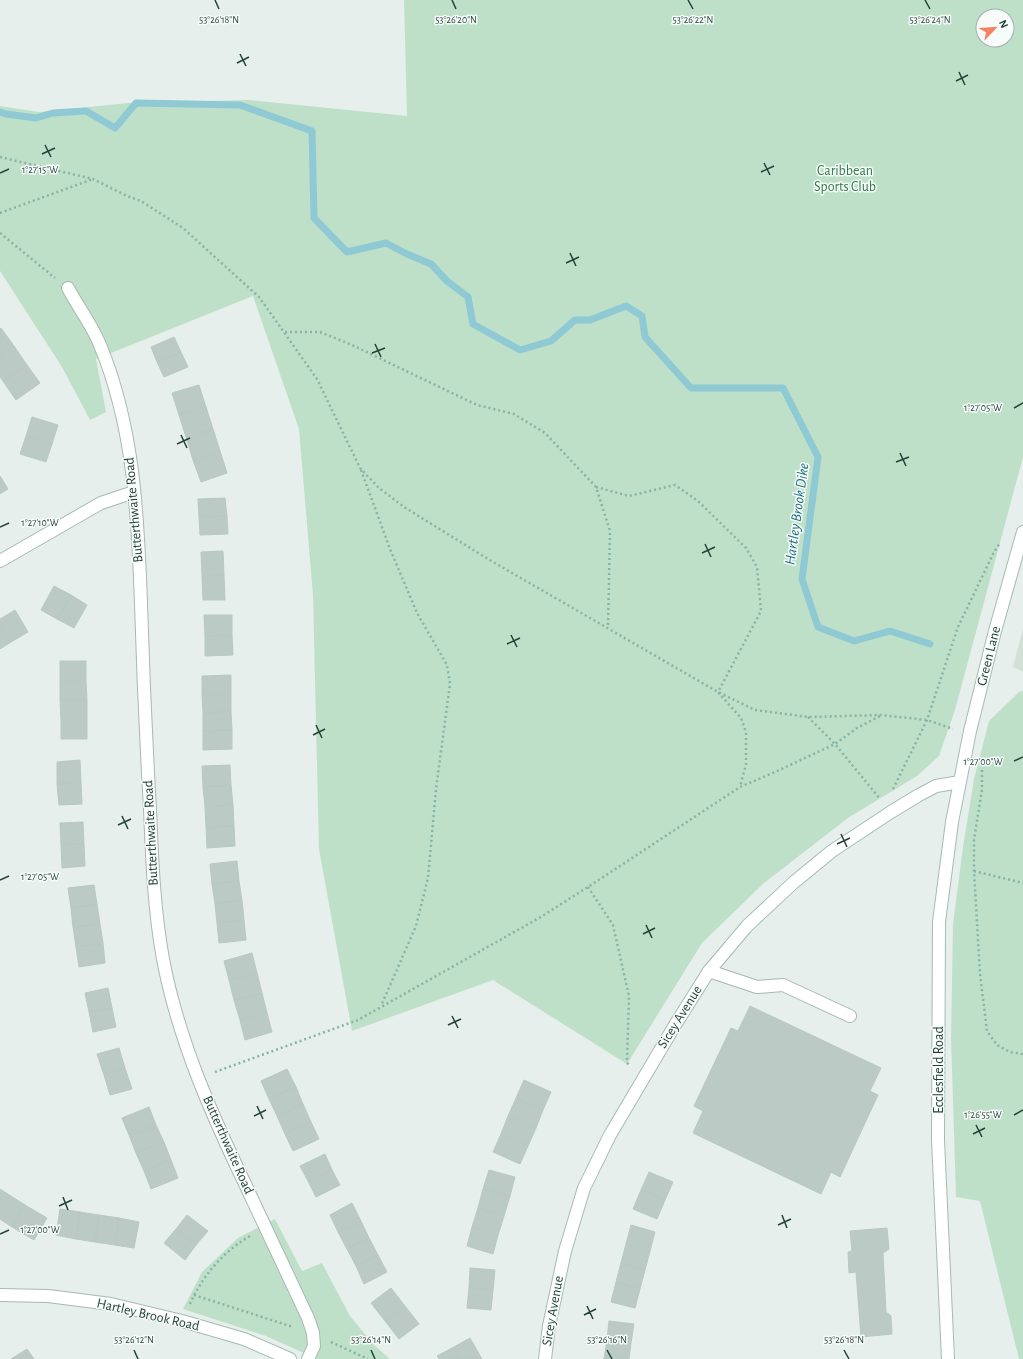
<svg xmlns="http://www.w3.org/2000/svg" width="1023" height="1359" viewBox="0 0 1023 1359" font-family="'Alegreya Sans',sans-serif">
<style>
.built{fill:#d4dfda}
.green{fill:#bfe0c8;fill-rule:evenodd}
.lines{fill:none;stroke-linecap:round;stroke-linejoin:round}
.stream{stroke:#8ec9d4;stroke-width:7}
.building{fill:#bbcac4;stroke:#b8c9c2}
.lane-casing{stroke:#a8b8b2;stroke-width:14}
.street-casing{stroke:#a8b8b2;stroke-width:14}
.secondary-casing{stroke:#a4bbb3;stroke-width:14}
.path{stroke:#86b3a5;stroke-width:2.5;stroke-dasharray:2 3;stroke-linecap:butt}
.lane{stroke:#fff;stroke-width:12}
.street{stroke:#fff;stroke-width:12}
.secondary{stroke:#fff;stroke-width:12}
.ticks{fill:none;stroke:#24423a;stroke-width:1.5}
.labels{text-anchor:middle;dominant-baseline:central;stroke-width:3;stroke-linejoin:round;paint-order:stroke}
.park-label{font-size:14px;fill:#2d7a4b;stroke:#f7fbf9}
.street-label{font-size:14px;fill:#24423a;stroke:#f7fbf9}
.water-label{font-size:15px;font-style:italic;fill:#1c6f80;stroke:#f7fbf9}
.ticks-label{font-size:10px;text-anchor:middle;fill:#24423a;stroke:#f7fbf9;stroke-width:3;stroke-linejoin:round;paint-order:stroke}
</style>
<rect width="100%" height="100%" fill="#e6efeb"/>
<path class="built" d="M1023,629V672L1013,667Z"/>
<path class="green" d="M404,0H1023V457L955,710L939,756L917,776L848,818L764,883L702,943L627,1064L493,980L352,1031L319,849L313,595L299,429L253,296L96,359L106,412L90,420L62,367L0,271V106L39,112L128,103L249,100L407,116ZM983,16H1007V40H983Z
M1023,691V1359H1019L980,1201L956,1197L951,1038L953,924L963,847L974,779L989,721L1019,692Z
M275,1219L302,1271L322,1263L350,1316L374,1345L390,1359H317L266,1336L183,1309L202,1272L238,1238Z"/>
<g class="lines">
<path class="stream" d="M0,112L6,114L36,118L53,113L86,111L115,128L136,103L240,105L312,131L314,218L347,252L386,243L407,254L431,264L447,281L468,297L473,324L520,350L551,341L575,320H590L626,306L642,316L645,337L691,388H783L818,457L802,579L818,627L854,641L890,631L930,644"/>
</g>
<path class="building" d="M1,328L14,346L0,356V329Z
M174,337L181,352L157,362L151,347Z
M14,346L27,365L3,381L0,377V356Z
M181,352L188,367L164,377L157,362Z
M27,365L40,383L16,400L3,381Z
M199,385L206,407L179,415L172,393Z
M206,407L213,429L186,437L179,415Z
M32,417L58,425L52,444L26,436Z
M213,429L220,451L193,460L186,437Z
M26,436L52,444L46,462L20,454Z
M220,451L227,473L201,482L193,460Z
M0,476L8,489L0,494Z
M225,498L227,516L199,517L198,499Z
M227,516L228,534L200,535L199,517Z
M223,551L224,575L202,576L201,552Z
M224,575L225,600H203L202,576Z
M54,586L71,595L57,619L41,610Z
M71,595L87,605L74,628L57,619Z
M15,610L28,632L11,642L0,625V619Z
M204,615H232V635L205,636Z
M0,625L11,642L0,649Z
M232,635L233,655L205,656V636Z
M60,661H86V681H60Z
M231,675V694H202V676Z
M60,681H86L87,700H60Z
M202,694H231V712L203,713Z
M60,700H87V720H61Z
M231,712L232,730L203,731V713Z
M61,720H87V739H61Z
M232,730V749L203,750V731Z
M80,760L81,782L57,784V762Z
M230,765L231,785L203,787L202,766Z
M81,782L82,804L59,805L57,784Z
M231,785L233,805L205,807L203,787Z
M233,805L234,826L206,827L205,807Z
M83,822L84,844L61,845L60,823Z
M234,826L235,846L207,848L206,827Z
M84,844L85,866L62,868L61,845Z
M237,861L239,881L212,884L210,864Z
M239,881L242,900L215,904L212,884Z
M94,885L97,904L71,908L68,888Z
M242,900L244,920L217,923L215,904Z
M97,904L100,924L73,927L71,908Z
M244,920L246,940L219,943L217,923Z
M100,924L103,943L76,947L73,927Z
M103,943L105,963L79,967L76,947Z
M252,953L257,973L229,980L224,961Z
M257,973L262,993L234,1000L229,980Z
M108,988L112,1008L89,1012L85,993Z
M262,993L267,1013L240,1020L234,1000Z
M750,1006L881,1068L870,1091L878,1095L840,1177L831,1172L821,1194L693,1133L703,1111L694,1106L731,1028L738,1031Z
M112,1008L116,1027L93,1032L89,1012Z
M267,1013L272,1032L245,1040L240,1020Z
M119,1048L125,1068L104,1075L97,1054Z
M125,1068L132,1089L110,1095L104,1075Z
M287,1069L296,1087L269,1099L261,1081Z
M524,1080L551,1092L543,1110L516,1098Z
M296,1087L303,1104L277,1116L269,1099Z
M516,1098L543,1110L536,1128L508,1116Z
M303,1104L311,1122L285,1134L277,1116Z
M149,1107L156,1125L129,1135L122,1118Z
M508,1116L536,1128L528,1146L501,1134Z
M311,1122L319,1139L293,1151L285,1134Z
M156,1125L164,1142L136,1153L129,1135Z
M501,1134L528,1146L520,1164L493,1152Z
M164,1142L171,1160L144,1171L136,1153Z
M325,1154L332,1170L308,1181L300,1166Z
M171,1160L178,1178L151,1189L144,1171Z
M332,1170L340,1185L316,1197L308,1181Z
M489,1170L515,1177L510,1196L483,1189Z
M649,1172L673,1182L665,1200L641,1190Z
M0,1189L25,1205L12,1227L0,1219Z
M483,1189L510,1196L504,1216L478,1208Z
M641,1190L665,1200L657,1219L633,1209Z
M352,1203L361,1221L338,1232L330,1215Z
M25,1205L47,1218L34,1240L12,1227Z
M478,1208L504,1216L498,1235L472,1227Z
M60,1209L80,1212L76,1239L56,1235Z
M80,1212L99,1215L95,1242L76,1239Z
M99,1215L119,1218L115,1245L95,1242Z
M187,1215L208,1231L196,1245L176,1229Z
M119,1218L139,1222L134,1248L115,1245Z
M361,1221L369,1238L347,1249L338,1232Z
M631,1225L655,1232L650,1251L626,1244Z
M472,1227L498,1235L493,1254L467,1246Z
M887,1228L889,1249L883,1253L886,1312L891,1316L892,1334L861,1337L856,1272L849,1273L848,1252L852,1251L850,1231Z
M176,1229L196,1245L185,1260L164,1243Z
M369,1238L378,1255L356,1266L347,1249Z
M626,1244L650,1251L645,1270L621,1263Z
M378,1255L387,1272L364,1284L356,1266Z
M621,1263L645,1270L640,1289L616,1282Z
M470,1268L495,1270L493,1290L469,1288Z
M616,1282L640,1289L635,1308L611,1302Z
M391,1288L405,1306L385,1321L371,1303Z
M469,1288L493,1290L491,1310L467,1308Z
M405,1306L419,1324L399,1339L385,1321Z
M609,1321L634,1324L631,1343L607,1340Z
M470,1338L482,1359H460L454,1347Z
M607,1340L631,1343L629,1359H604Z
M454,1347L460,1359H439L437,1356Z
M27,1349L34,1359H11Z"/>
<g class="lines">
<g class="lane-casing">
<path id="lane" d="M709,971L757,987L783,985L850,1016"/>
</g>
<g class="street-casing">
<path id="street" d="M68,288C78,307 92,325 100,345C134,426 138,517 141,604C143,672 146,740 150,809C152,859 154,910 163,959C178,1039 211,1113 246,1186C267,1230 287,1274 308,1318L313,1333L314,1346L308,1359
M0,561L101,503L134,492"/>
</g>
<g class="secondary-casing">
<path id="secondary" d="M0,1295L48,1296L111,1304L182,1321L244,1339L290,1359
M545,1359L549,1326L565,1251L584,1188L610,1135L675,1025L709,971L747,926L793,883L832,851L891,812L919,795L936,786L960,782
M948,1359L938,1140L939,922L952,822L970,731L995,631L1023,532"/>
</g>
<path class="path" d="M0,157L93,179L127,196L141,201L183,228L259,297L317,379L360,468L379,488L404,507L488,559L718,692L755,710L808,717L881,715L927,720L953,729
M0,213L93,179
M0,233L55,278
M285,332H320L352,345L477,405L514,414L545,433L596,487L610,531L608,627
M361,470L390,549L417,613L447,665L450,684L436,789L428,878L416,926L381,1006
M596,487L629,496L675,485L698,501L746,548L757,567L761,611L718,692L741,718L746,732V764L740,787
M808,717L835,744L880,799
M982,770V789L974,840V871L980,974L987,1031L997,1045L1010,1052L1023,1054
M893,789L927,720L958,627L994,552L1000,543
M974,871L1023,883
M588,887L613,925L629,996L627,1061L629,1067
M215,1072L358,1020L539,918L588,887L740,787L775,772L835,744L857,728L880,716
M194,1295L293,1327
M190,1304C202,1276 224,1251 250,1236
M331,1342L368,1359"/>
<use href="#lane" class="lane"/>
<use href="#street" class="street"/>
<use href="#secondary" class="secondary"/>
</g>
<path class="ticks" d="M215,0L219,9M452,0L456,9M688,0L693,9M925,0L930,9M240,54L246,66M237,63L249,57M959,72L965,85M956,81L968,75M45,145L51,157M42,154L55,148M764,163L770,175M761,172L774,166M0,173L9,169M570,253L576,266M566,263L579,257M375,344L381,357M372,353L385,348M1014,408L1023,403M181,435L187,448M177,444L190,438M900,453L906,466M896,462L909,457M0,527L9,523M705,544L711,557M702,553L715,547M511,635L517,647M507,644L520,638M316,725L322,738M313,735L325,729M1014,761L1023,757M122,816L128,829M118,825L131,819M841,834L847,847M837,844L850,838M0,880L9,876M646,925L652,938M643,934L655,928M452,1016L458,1028M448,1025L461,1019M257,1106L263,1119M1014,1115L1023,1110M254,1116L266,1110M976,1125L982,1137M973,1134L985,1128M63,1197L68,1210M59,1206L72,1200M782,1215L787,1228M778,1225L791,1219M0,1234L9,1230M587,1306L593,1319M584,1315L596,1309M134,1350L138,1359M371,1350L375,1359M607,1350L612,1359M844,1350L849,1359"/>
<g class="labels">
<g class="park-label">
<text x="845" y="171">Caribbean<tspan x="845" dy="16">Sports Club</tspan></text>
</g>
<g class="street-label">
<text transform="translate(134 510) rotate(-95)">Butterthwaite Road</text>
<text transform="translate(989 656) rotate(-76)">Green Lane</text>
<text transform="translate(151 833) rotate(-93)">Butterthwaite Road</text>
<text transform="translate(680 1017) rotate(-58)">Sicey Avenue</text>
<text transform="translate(939 1070) rotate(-90)">Ecclesfield Road</text>
<text transform="translate(228 1145) rotate(66)">Butterthwaite Road</text>
<text transform="translate(553 1311) rotate(-80)">Sicey Avenue</text>
<text transform="translate(148 1315) rotate(13)">Hartley Brook Road</text>
</g>
<g class="water-label">
<text transform="translate(797 514) rotate(-82)">Hartley Brook Dike</text>
</g>
</g>
<g class="ticks-label">
<text x="219" y="23">53°26'18"N</text>
<text x="456" y="23">53°26'20"N</text>
<text x="693" y="23">53°26'22"N</text>
<text x="930" y="23">53°26'24"N</text>
<text x="40" y="173">1°27'15"W</text>
<text x="983" y="411">1°27'05"W</text>
<text x="40" y="526">1°27'10"W</text>
<text x="983" y="765">1°27'00"W</text>
<text x="40" y="880">1°27'05"W</text>
<text x="983" y="1118">1°26'55"W</text>
<text x="40" y="1233">1°27'00"W</text>
<text x="134" y="1343">53°26'12"N</text>
<text x="371" y="1343">53°26'14"N</text>
<text x="607" y="1343">53°26'16"N</text>
<text x="844" y="1343">53°26'18"N</text>
</g>
<g transform="translate(995 28) rotate(65)"><circle r="19" fill="#f7fbf9" stroke="#a3b1ad"/>
<path d="M0-3L7 15L0 10L-7 15Z" fill="#f4845f"/>
<text y="-6" font-size="11" font-weight="bold" text-anchor="middle" fill="#24423a">N</text>
</g>
</svg>
